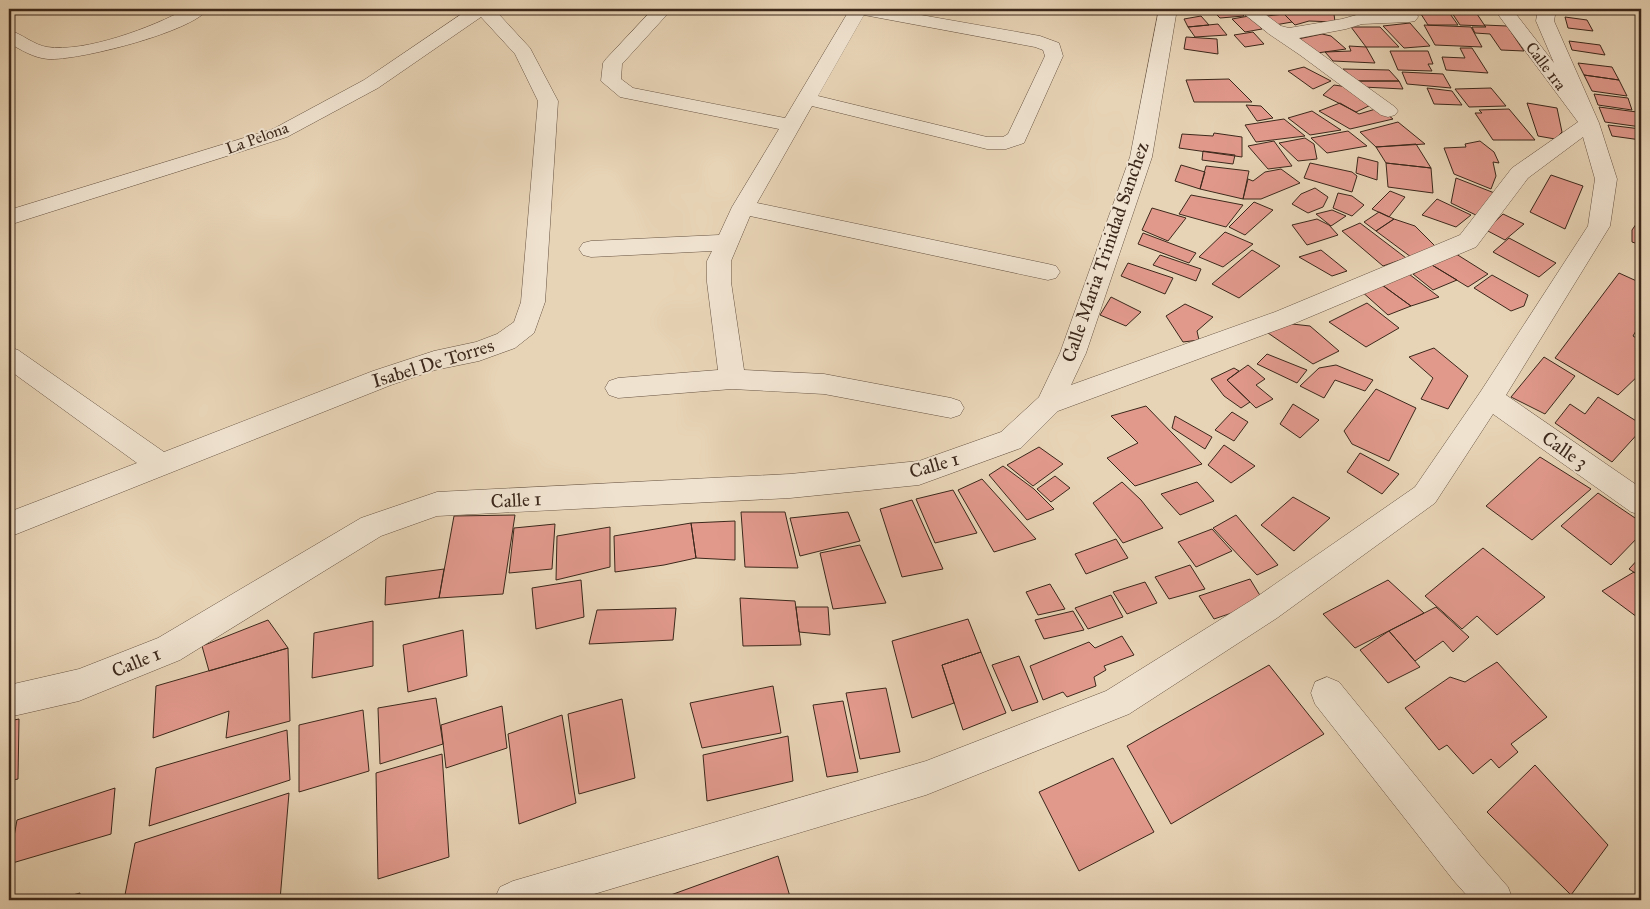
<svg xmlns="http://www.w3.org/2000/svg" width="1650" height="909" viewBox="0 0 1650 909" font-family="'IM FELL Great Primer',serif">
<style>
.building{fill:#e1998c;stroke:#3c281b}
.lines{fill:none;stroke-linecap:round;stroke-linejoin:round}
.minor-casing{stroke:#675342;stroke-width:1}
.minor{fill:#efe2cf;fill-rule:evenodd}
.labels{text-anchor:middle;dominant-baseline:central;stroke-width:4;stroke-linejoin:round;paint-order:stroke}
.far-street-label{font-size:16px;fill:#3c281b;stroke:#efe2cf}
.street-label{font-size:19px;fill:#3c281b;stroke:#efe2cf}
</style>
<rect width="100%" height="100%" fill="#e7d3b5"/>
<filter id="stains"><feTurbulence type="fractalNoise" baseFrequency=".004" numOctaves="4"/><feColorMatrix values="0 0 0 0 .2 0 0 0 0 .09 0 0 0 0 .02 0 0 0 .5 -.17"/></filter>
<radialGradient id="worn" r=".72"><stop offset=".6" stop-color="#630" stop-opacity="0"/><stop offset="1" stop-color="#630" stop-opacity=".3"/></radialGradient>
<path class="building" d="M1211,9H1237L1244,16L1220,18Z
M1257,9H1290L1262,13Z
M1344,9H1365L1367,13L1346,12Z
M1305,10L1334,14L1335,22L1309,21L1295,25L1284,14Z
M1450,10L1475,11L1485,26L1460,25Z
M1419,11H1448L1458,25H1428Z
M1284,14L1292,22L1275,25L1267,16Z
M1201,16L1209,25L1188,27L1184,19Z
M1249,16L1262,29L1245,32L1232,19Z
M1565,17L1587,20L1593,31L1568,28Z
M1410,23L1430,46L1404,48L1383,26Z
M1218,24L1227,35L1195,37L1188,27Z
M1424,25L1471,27L1482,47L1435,45Z
M1484,25L1507,26L1524,51L1501,50L1490,34L1475,33L1472,27H1486Z
M1351,27H1380L1399,47H1366Z
M1253,32L1264,44L1245,47L1234,35Z
M1322,34L1331,36L1346,49L1317,53L1298,39Z
M1186,37L1217,39L1218,54L1184,49Z
M1569,41L1600,45L1605,55L1572,50Z
M1349,46L1366,47L1375,63L1333,61L1325,52L1351,51Z
M1460,48H1472L1488,73L1446,70L1442,57L1465,58Z
M1390,51H1428L1433,64H1428L1432,71L1398,70Z
M1578,63L1612,67L1619,80L1584,75Z
M1304,67L1331,81L1313,89L1288,71Z
M1343,69L1389,70L1399,81H1356Z
M1402,72L1443,74L1451,88L1407,84Z
M1584,75L1619,80L1627,96L1592,91Z
M1229,79L1252,102H1194L1186,80Z
M1356,81H1399L1403,89L1363,87Z
M1334,85L1348,87L1373,104L1356,112L1323,95Z
M1427,88L1452,91L1462,105L1434,104Z
M1491,88L1506,106L1469,107L1455,89Z
M1594,94L1628,98L1632,110L1598,105Z
M1340,103L1359,114L1379,108L1393,119L1350,129L1319,111Z
M1527,103L1557,108L1562,132L1555,139L1538,136Z
M1246,105L1261,106L1273,118L1257,121Z
M1599,107L1637,112L1641,127L1605,122Z
M1509,109L1535,140H1493L1475,113H1482L1479,110Z
M1312,111L1341,130L1310,135L1288,118Z
M1284,119L1305,136L1256,142L1245,125Z
M1398,122L1425,144L1376,147L1360,132Z
M1608,125L1641,129V140L1612,136Z
M1348,131L1367,146L1327,153L1311,138Z
M1214,133L1242,137V157L1179,148L1182,134L1213,136Z
M1305,138L1314,144L1317,159L1298,161L1279,143Z
M1274,141L1292,166L1268,169L1248,146Z
M1480,141L1494,152L1499,163L1493,162L1496,176L1491,189L1454,174L1444,148L1466,147L1465,144Z
M1416,144L1431,168L1386,163L1376,147Z
M1203,151L1235,155L1233,164L1202,160Z
M1358,157L1378,162L1377,180L1356,173Z
M1310,163L1352,172L1357,176L1352,192L1304,178Z
M1386,163L1431,168L1433,193L1388,187Z
M1181,165L1205,172L1200,189L1175,181Z
M1206,166L1249,171L1243,199L1200,189Z
M1281,169L1300,183L1261,199H1243L1248,179L1253,181L1265,172Z
M1551,175L1583,186L1565,229L1530,212Z
M1456,178L1497,194L1480,217L1451,203Z
M1315,188L1328,197L1323,207L1308,213L1292,204L1301,194Z
M1390,191L1405,197L1389,217L1372,209Z
M1338,193L1352,196L1364,205L1352,216L1333,208Z
M1191,195L1243,205L1226,227L1179,214Z
M1437,199L1471,215L1456,227L1422,215Z
M1254,202L1273,210L1245,235L1229,227Z
M1152,208L1186,218L1168,241L1142,230Z
M1332,210L1346,216L1331,226L1316,214Z
M1379,212L1394,219L1376,231L1364,222Z
M1503,214L1524,224L1505,240L1486,230Z
M1641,217V245L1632,242V230Z
M1317,219L1329,225L1338,235L1307,245L1292,225Z
M1394,219L1415,226L1436,247L1411,257L1376,231Z
M1360,223L1406,258L1383,266L1342,231Z
M1225,232L1253,244L1223,267L1199,257Z
M1143,233L1196,253L1189,263L1138,244Z
M1509,238L1556,263L1539,277L1493,252Z
M1252,250L1280,266L1239,298L1212,284Z
M1321,250L1347,271L1332,276L1299,257Z
M1453,252L1488,274L1468,287L1432,265Z
M1160,255L1201,269L1196,281L1153,265Z
M1128,263L1173,278L1165,294L1121,276Z
M1432,265L1457,280L1433,290L1413,274Z
M1405,271L1439,297L1411,306L1378,282Z
M1619,273L1641,283V322L1633,336L1641,341V373L1618,395L1555,358Z
M1492,275L1528,295L1524,306L1511,311L1474,288Z
M1378,282L1411,306L1388,315L1360,290Z
M1111,297L1141,312L1126,326L1100,315Z
M1367,303L1399,328L1366,347L1329,322Z
M1185,304L1213,317L1197,331L1199,340L1183,342L1166,316Z
M1283,323L1310,326L1339,351L1313,364L1268,333Z
M1434,348L1468,376L1448,409L1421,399L1433,378L1409,357Z
M1267,354L1307,370L1297,383L1257,364Z
M1544,357L1575,376L1545,414L1511,397Z
M1248,365L1265,379L1256,385L1273,399L1256,408L1227,380Z
M1336,365L1373,380L1365,391L1335,380L1324,398L1300,386L1319,368Z
M1234,368L1239,371L1227,380L1250,402L1241,408L1224,396L1211,379Z
M1376,389L1416,408L1389,461L1352,444L1344,431Z
M1598,397L1641,424V430L1612,462L1555,423L1570,404L1585,414Z
M1293,404L1319,420L1300,438L1280,424Z
M1146,406L1202,464L1135,486L1107,458L1138,443L1111,416Z
M1232,412L1248,422L1234,441L1215,430Z
M1175,416L1212,437L1205,449L1172,428Z
M1224,445L1255,466L1231,483L1208,465Z
M1039,447L1063,464L1033,486L1007,465Z
M1360,453L1399,474L1382,494L1347,472Z
M1540,457L1591,489L1532,540L1486,506Z
M1003,466L1034,489L1054,509L1027,520L989,475Z
M1055,476L1070,488L1051,502L1037,489Z
M982,479L1036,539L994,552L958,490Z
M1122,482L1141,500L1163,528L1123,543L1093,503Z
M1197,482L1214,501L1180,515L1161,494Z
M953,490L977,533L935,543L916,499Z
M1598,493L1641,522V534L1611,565L1561,526Z
M1293,497L1330,518L1294,551L1261,525Z
M912,500L943,569L902,577L880,509Z
M741,512H785L798,568L745,567Z
M848,512L860,541L800,556L790,518Z
M515,515L503,594L439,598L454,516Z
M1236,515L1278,565L1257,575L1213,528Z
M735,521V560L696,558L691,523Z
M691,523L696,558L664,565L615,572L614,536Z
M555,524L552,569L509,573L514,528Z
M610,527V567L556,580L557,536Z
M1212,529L1232,551L1196,567L1178,542Z
M1116,539L1128,558L1086,574L1075,554Z
M860,545L886,603L833,609L820,553Z
M1483,548L1545,597L1497,635L1477,616L1462,629L1425,596Z
M1641,556V577L1629,569Z
M1190,565L1205,589L1169,599L1155,577Z
M444,569L439,598L385,605L386,577Z
M1634,572L1641,577V620L1602,591Z
M1250,579L1264,602L1214,619L1199,596Z
M581,580L584,617L536,629L532,588Z
M1388,580L1424,613L1355,648L1323,614Z
M1145,582L1157,603L1127,614L1113,592Z
M1050,584L1065,609L1038,615L1026,592Z
M1111,595L1123,617L1088,629L1075,608Z
M740,598L795,601L801,645L743,646Z
M796,607H828L830,635L799,632Z
M1436,607L1469,637L1453,652L1443,641L1415,661L1389,631Z
M676,608L673,640L589,644L597,610Z
M1073,611L1084,630L1044,639L1035,620Z
M968,619L981,652L942,665L954,703L912,718L892,641Z
M268,620L288,648L209,671L202,646Z
M373,621V666L312,678L314,633Z
M463,630L467,676L408,692L403,645Z
M1389,631L1420,667L1388,683L1360,650Z
M1122,636L1134,655L1104,666L1106,670L1094,677L1096,686L1067,697L1063,692L1043,700L1030,666L1089,642L1095,648Z
M288,648L290,721L226,738L229,711L153,738L156,686Z
M981,652L1006,713L963,730L942,665Z
M1019,656L1038,702L1012,711L992,665Z
M1497,662L1547,717L1511,744L1518,752L1499,768L1491,759L1473,774L1447,745L1439,750L1405,708L1450,677L1465,682Z
M1269,665L1324,734L1171,824L1127,746Z
M773,686L781,733L702,748L690,703Z
M886,688L900,752L860,759L846,693Z
M436,698L443,744L380,764L378,708Z
M622,699L635,778L579,794L568,714Z
M843,701L858,772L827,777L813,705Z
M502,706L507,748L446,768L441,725Z
M363,710L369,771L299,792V725Z
M562,715L576,803L519,824L508,734Z
M19,719L18,779L9,781V721Z
M287,730L290,780L149,826L156,768Z
M788,736L793,781L707,801L703,755Z
M442,754L449,857L378,879L376,773Z
M1113,758L1154,832L1079,871L1039,792Z
M1535,765L1608,845L1571,895L1487,812Z
M115,788L111,834L9,864L17,820Z
M289,793L280,900H124L135,843Z
M778,856L791,900H657Z
M80,893L79,900H54Z"/>
<g class="lines">
<g class="minor-casing">
<path id="minor" d="M186,9H208C192,32 77,61 48,59C34,58 21,50 9,43V30C22,34 34,45 47,47C85,53 153,27 186,9Z
M469,9H494L530,48L558,101L545,302L534,333L515,348L479,361L435,370L391,385L9,537V512L137,463L9,370V347L18,350L164,452L373,371L434,351L476,342L497,334L514,322L521,302L538,101L515,54L481,17L378,88L287,137L9,225V210L273,129L364,80Z
M653,9H672L622,64L621,79L633,88L785,118L850,9H887L1040,36L1059,43L1063,56L1024,143L1006,149H987L812,106L757,203L1048,264L1056,266L1060,272L1056,278L1048,280L750,216L731,261V282L744,370L824,374L951,398L960,401L964,408L960,415L951,418L824,394L732,389L618,398L609,395L605,388L609,381L618,378L718,370L707,282V261L712,251L591,257L583,255L579,249L583,243L591,241L719,235L732,207L779,129L620,97L601,81L603,63L606,59ZM864,15L1035,47L1043,50L1045,56L1008,134L1003,137H987L818,96Z
M1159,9H1177L1152,157L1086,353L1071,385L1275,312L1460,235L1512,168L1578,122L1494,9H1512L1554,63L1536,21L1538,9H1556L1554,21L1599,123L1617,179L1610,226L1506,395L1641,488V515L1631,512L1493,414L1435,503L1277,618L1129,714L926,795L574,900H494L500,887L513,881L926,761L1106,691L1255,598L1415,487L1481,391L1588,226L1595,179L1583,137L1528,178L1476,247L1293,324L1058,411L1021,448L919,485L790,498L437,516L381,536L180,660L79,701L9,717V685L79,669L158,638L361,518L437,492L790,474L919,461L1001,432L1039,397L1060,353L1130,157Z
M1238,9H1258L1281,26L1289,28L1342,19L1360,14L1399,12L1398,9H1416L1418,17L1415,21L1409,22L1362,24L1346,29L1299,38L1395,107L1398,111L1395,115L1388,117L1381,115L1300,55L1269,34Z
M1327,677L1339,682L1480,855L1508,887L1513,900H1471L1454,881L1315,704L1311,693L1315,682Z"/>
</g>
<use href="#minor" class="minor"/>
</g>
<g class="labels">
<g class="far-street-label">
<text transform="translate(1546 66) rotate(53)">Calle 1ra</text>
<text transform="translate(257 138) rotate(-20)">La Pelona</text>
</g>
<g class="street-label">
<text transform="translate(1105 252) rotate(-71)">Calle Maria Trinidad Sanchez</text>
<text transform="translate(433 363) rotate(-17)">Isabel De Torres</text>
<text transform="translate(1565 450) rotate(35)">Calle 3</text>
<text transform="translate(934 465) rotate(-16)">Calle 1</text>
<text transform="translate(516 500) rotate(-3)">Calle 1</text>
<text transform="translate(136 662) rotate(-22)">Calle 1</text>
</g>
</g>
<rect width="1650" height="909" fill="none" stroke="#e7d3b5" stroke-width="30"/>
<rect x="10" y="10" width="1630" height="889" fill="none" stroke="#3c281b" stroke-width="2.5"/>
<rect x="15" y="15" width="1620" height="879" fill="none" stroke="#3c281b"/>
<rect width="100%" height="100%" filter="url(#stains)"/>
<rect width="100%" height="100%" fill="url(#worn)"/>
</svg>
